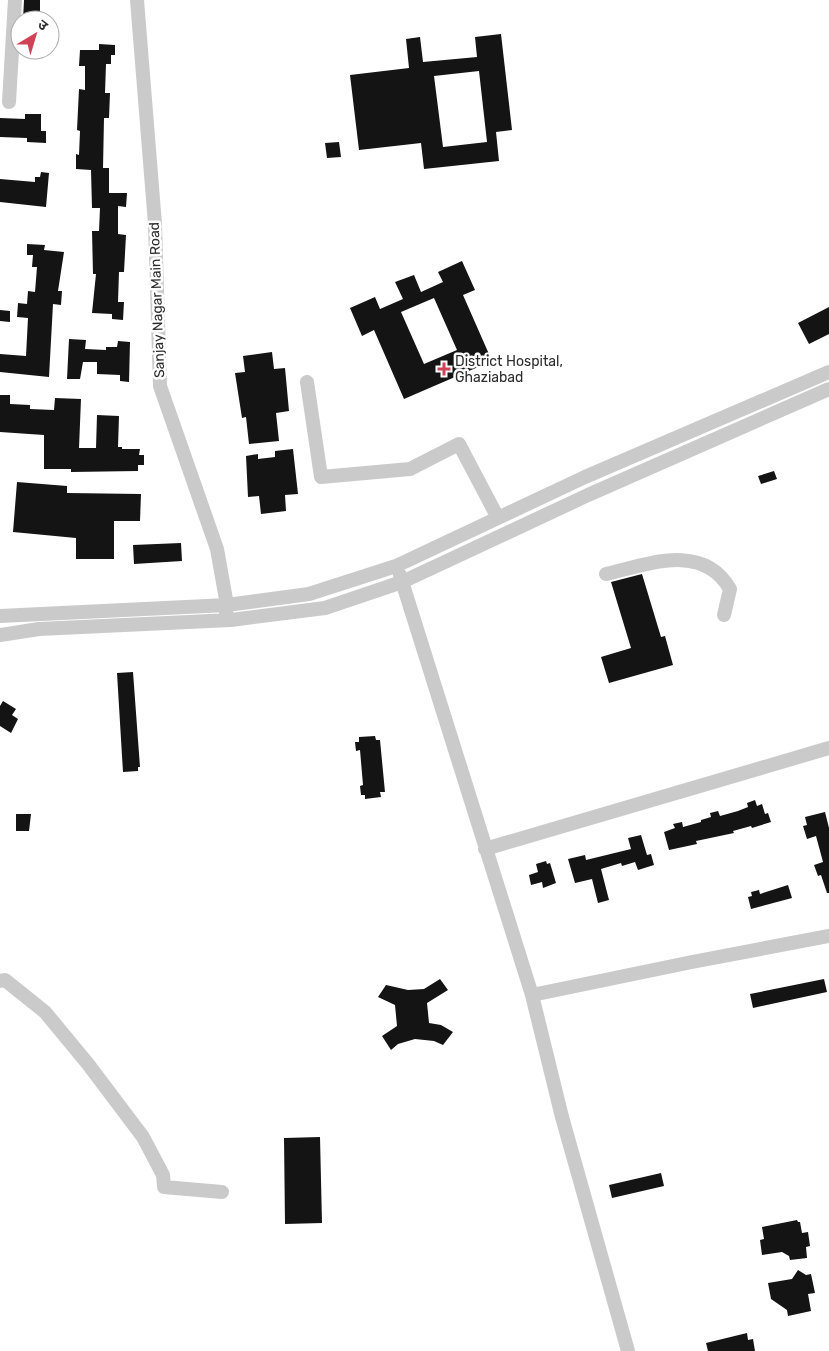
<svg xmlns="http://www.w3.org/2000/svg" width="829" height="1351" viewBox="0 0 829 1351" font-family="Rubik,'Noto Sans Devanagari',sans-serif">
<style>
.building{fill:#141414;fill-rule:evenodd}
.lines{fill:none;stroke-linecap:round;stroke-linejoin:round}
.minor{stroke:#cacaca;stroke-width:14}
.poi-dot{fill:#d04357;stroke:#fff;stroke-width:2}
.labels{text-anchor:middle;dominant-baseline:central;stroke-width:5;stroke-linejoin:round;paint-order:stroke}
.street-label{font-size:14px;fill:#2d2d2d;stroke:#fff}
.poi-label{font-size:14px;fill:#2d2d2d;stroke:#fff;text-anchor:start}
</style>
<rect width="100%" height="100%" fill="#fff"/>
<path class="building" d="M24,0H40V20H23Z
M501,34L512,130L496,132L499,161L424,169L421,143L359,150L350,75L409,68L406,39L420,37L423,62L477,57L475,37ZM479,71L487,142L443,147L434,76Z
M99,44L115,45V55H111V64H106L105,93H110L109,118H104L103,168H109V193H127L126,207L118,206V234L126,235L124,272H119L118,302H124L123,320L112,319V314L92,313L96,274H93L92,231H99L100,208H92L91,170L76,169V154L79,155L80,131L77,130L79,89L85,90V66H79L80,50H99Z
M25,114H41V131H46V143L27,142V138L0,137V118L25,119Z
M339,142L341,157L327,158L325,143Z
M41,172L49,173L46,207L0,202V179L35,182V177H40Z
M27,244L45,245L44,250L64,252L58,291H62L61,305L53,304L49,377L0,372V354L26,356L28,318L17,317L18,303L27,304L28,291L35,292L37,267H32L33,255H27Z
M462,261L475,290L463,295L492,361L404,399L374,330L362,336L350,308L375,297L380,309L403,299L395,282L414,275L421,292L443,282L438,272ZM434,298L457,350L424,364L401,312Z
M829,307V334L809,344L798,323Z
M0,310L10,311V322L0,321Z
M69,339L86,340L85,349L106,350V347H117L118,341L130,342L129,382L120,381V375L97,374V362H83L80,379H67Z
M272,352L274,369L285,368L289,411L276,413L279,441L249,444L246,417L242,418L235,373L245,372L243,356Z
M0,395H10V404L30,405V409L54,410L55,398L81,399L79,448H96L97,415L119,416L118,447H122V449H140L139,455H144V465H138V471L71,472V469H44V435L0,432Z
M293,449L298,494L285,495L286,511L261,514L259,496L248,497L246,456L258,454V459L275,457V451Z
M774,471L777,479L761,484L758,476Z
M17,482L67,486V493L141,494L140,521H114V559H76V538L13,532Z
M181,543L182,561L134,564L133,545Z
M642,574L661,637L665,636L673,665L609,683L601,657L631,648L611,582Z
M133,672L140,767H138V771L123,772L117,673Z
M3,701L16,709L12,715L18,719L11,733L0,726V706Z
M375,736L376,740H380L385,792H380L381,797L365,799V795H361L360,786L363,785L360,750L356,751L355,742H359V737Z
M755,800L757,806L762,804L765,814L768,813L771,822L752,828L751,826L733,831L734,833L696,841L697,844L669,850L664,832L675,828L673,824L682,822L683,827L701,822V820L711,817L710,813L718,811L720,816L738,811L748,807L747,803Z
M825,812L829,828V893H827L821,875L818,876L814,865L823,862L816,836L807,839L803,826L807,825L805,817Z
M16,814H31L29,831H16Z
M641,835L647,855L651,854L654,865L638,870L635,862L622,866L621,863L601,869L609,900L598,903L592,879L575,883L568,859L585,855L586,860L631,849L628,838Z
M546,861L547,864L550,863L556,883L543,888L542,882L531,885L529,875L538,872L536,864Z
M788,885L792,898L751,909L748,897L752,896L751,892L759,890L760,894Z
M440,979L448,990L427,1003L429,1023L441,1025L453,1032L443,1045L434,1041L415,1039L398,1044L391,1050L382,1036L397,1026L395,1005L378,997L386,985L408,990L424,989Z
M824,979L827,992L753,1008L750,994Z
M320,1137L322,1223L285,1224L284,1138Z
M661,1173L664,1186L612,1198L609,1185Z
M797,1220L798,1222H800L802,1233L808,1232L810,1246L806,1247L807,1258L790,1260L789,1256L782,1252L762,1255L760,1240L764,1239L762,1227Z
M798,1270L806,1275L811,1274L815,1293L808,1294L811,1311L788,1316L787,1310L771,1299L768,1283L792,1279Z
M747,1333L748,1340L753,1339L755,1351H708L706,1343Z"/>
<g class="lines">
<path class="minor" d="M137,0L155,224L160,386L217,549L227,605L226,614
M9,102L15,0
M307,382L321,477L410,469L459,444L498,518
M606,574C648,564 703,542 730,589L724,615
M400,575L532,995L562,1117L628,1351
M0,616L227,605L309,594L396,566L585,477L829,372
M0,635L39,629L231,620L325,608L402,582L588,495L829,389
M485,849L829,748
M0,981L5,980L45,1012L88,1064L143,1137L163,1175L164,1187L222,1192
M532,995L692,962L829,936"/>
</g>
<path class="poi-dot" d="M441.5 361.5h5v5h5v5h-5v5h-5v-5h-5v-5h5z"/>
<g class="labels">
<g class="street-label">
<text transform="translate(157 300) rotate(-92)">Sanjay Nagar Main Road</text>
</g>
<g class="poi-label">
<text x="455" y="361">District Hospital,<tspan x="455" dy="16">Ghaziabad</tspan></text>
</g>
</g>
<g transform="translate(35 35) rotate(38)"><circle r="24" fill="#ffffff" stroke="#ababab"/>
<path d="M0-4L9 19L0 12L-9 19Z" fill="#d04357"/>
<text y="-8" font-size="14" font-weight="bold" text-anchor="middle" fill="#2d2d2d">उ</text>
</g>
</svg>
